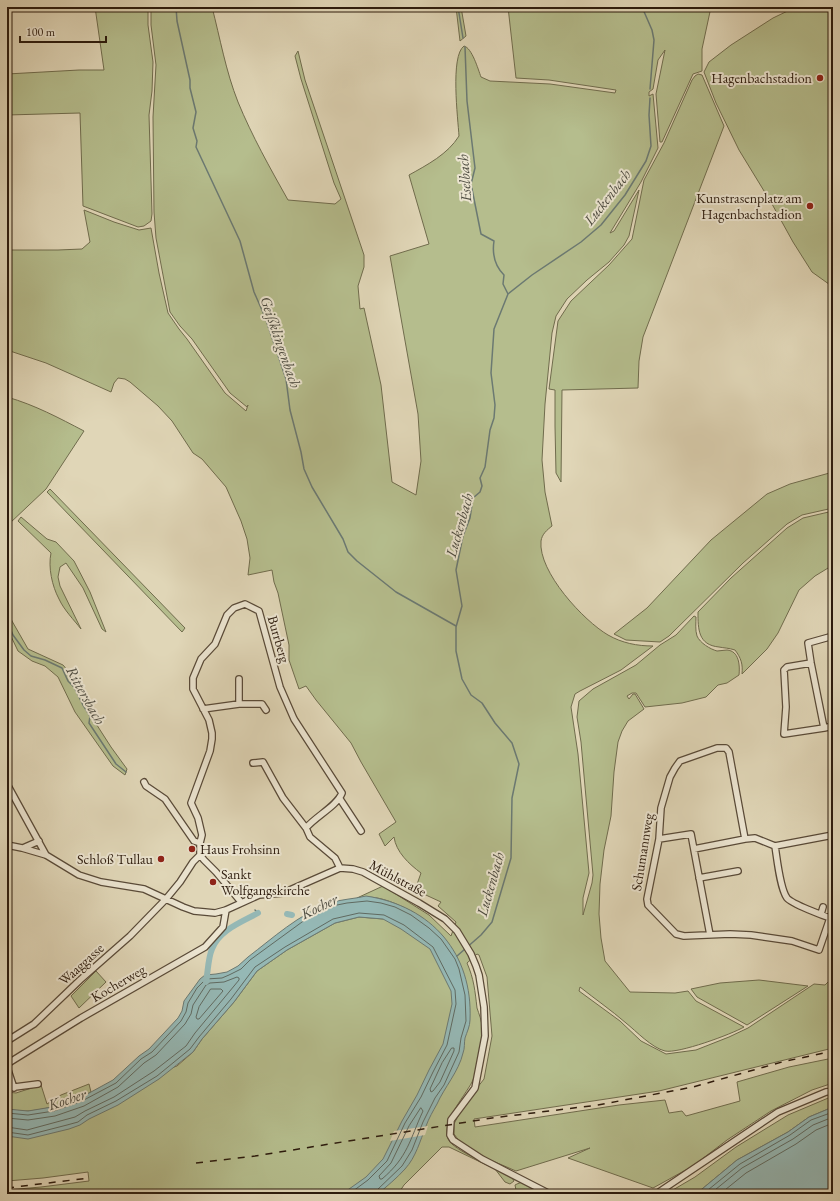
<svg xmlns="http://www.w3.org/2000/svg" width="840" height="1201" viewBox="0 0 840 1201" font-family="'EB Garamond',serif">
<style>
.green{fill:#b5bd8d;stroke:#706c4d}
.water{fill:#95b8b5;stroke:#6b7972}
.pier{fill:#e0d6b7}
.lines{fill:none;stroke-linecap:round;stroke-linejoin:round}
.shore{stroke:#606a61;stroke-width:1}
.stream{stroke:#6b7972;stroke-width:1.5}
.canal{stroke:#95b8b5;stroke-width:6}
.minor-casing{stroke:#594a38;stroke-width:8}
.minor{stroke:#ebe4d0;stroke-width:5.5}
.rail{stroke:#2c1b0d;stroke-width:1.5;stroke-dasharray:7 7;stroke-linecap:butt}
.poi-dot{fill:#8f2418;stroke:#ebe4d0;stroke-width:1.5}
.labels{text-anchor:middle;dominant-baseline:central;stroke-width:4;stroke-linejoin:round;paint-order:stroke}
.poi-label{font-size:14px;fill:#2c1b0d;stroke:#ebe4d0;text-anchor:end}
.street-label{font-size:14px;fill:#2c1b0d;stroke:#ebe4d0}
.water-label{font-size:15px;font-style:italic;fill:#4c4a3f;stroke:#ebe4d0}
</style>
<rect width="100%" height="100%" fill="#e0d6b7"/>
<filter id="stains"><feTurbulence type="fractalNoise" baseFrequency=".005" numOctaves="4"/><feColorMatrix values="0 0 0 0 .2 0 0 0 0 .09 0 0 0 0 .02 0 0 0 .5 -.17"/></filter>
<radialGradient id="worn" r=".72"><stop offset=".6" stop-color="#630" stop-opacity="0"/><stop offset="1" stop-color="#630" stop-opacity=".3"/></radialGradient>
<path class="green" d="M95,7H148V25L153,62L152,91L149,115L152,214L151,221L144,226L138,227L83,206L80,113L7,115V74L79,70H104Z
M151,7H212C220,38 226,72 238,102C252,136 270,168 288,200L335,204L341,199L334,183L301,79L295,56L298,51L305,80L364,255V267L358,286L360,309L364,308L381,385L392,482L416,495L421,461L418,414L390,256L429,244L409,175C427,165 448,154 459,136C458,119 450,56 464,46C472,48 478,69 481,77L490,81L550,84L615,93L616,90L549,80L516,78L508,7H711L702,49V71L693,74L662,142H660L656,94L665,50L658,60L653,89L649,92V96L653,94L658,148L641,182L610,233L614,231L639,190L629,236L624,245L609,262L587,280L567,299L556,316L552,333L545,404L542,460L545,492L552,526C547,530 542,534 541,541C538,572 584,621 608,635C622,643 637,646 653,646L621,670L580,691L575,694L571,707L578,754L589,873L583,898V915L592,883L593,875L581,742L577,717L579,701L593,689L636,665L660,645L676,635L694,616L696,617C696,622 695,630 697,636C700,643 710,649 717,651C720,651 724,650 727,650C739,651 740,665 739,675L727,683L718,685L706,697L682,703L645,707L636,693H632L627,696L629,699L633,694H635L644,709L628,721L622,731L618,742L614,772L611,816L604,850L600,884L599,914L601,938L605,961L630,992L675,993L688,991L696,1001L744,1027C732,1034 678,1054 665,1051C652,1048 636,1031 626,1023C611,1010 595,999 580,987L579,991L620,1021L641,1041L666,1054L696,1050L729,1037L748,1028L814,984L825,985L833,977V1048L659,1091L474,1119L475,1127L619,1105L665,1100L669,1113L682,1111L686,1116L740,1101L737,1082L789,1067L833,1058V1083L812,1090L771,1111L727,1140L693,1166L653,1188L568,1158L590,1148L516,1171L481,1156L463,1146L454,1134V1124L458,1116L470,1097L484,1079L492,1036L487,977L479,955L477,954L467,963C474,979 475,991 477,1008C479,1014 482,1021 482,1028C483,1043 479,1069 472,1082C465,1096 437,1127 450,1142C458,1152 498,1169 511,1176L514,1181L510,1184L505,1182L495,1169L449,1147H442L404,1185L398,1194H7V1190L41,1187L89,1181L88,1172L43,1178L7,1181V1124L177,1066L193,1052L202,1039L234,1002L257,971L287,950L335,923L359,917L383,919L413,912C395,903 377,894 357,898L383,886L429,915L451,936L456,922L438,906L441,902L415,890L421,873C409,864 396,852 394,837L385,846L379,834L396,822L361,762L351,743L316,700L306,686L299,689L289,660V645L278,593L274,582L272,570L248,575L250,558L247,539L241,521L226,487L202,459L193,453L172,421L158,406L130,382L125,379L118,378L114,383L111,392L46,363L7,350V250H58L82,249L90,242L84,210L114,222L139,230L151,228L159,273L168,313L179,329L187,339L225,393L246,411L248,405L247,407L230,393L192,339L180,326L170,312L156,238L154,212L153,117L156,65L151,25Z
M456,7H461L466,36L460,41Z
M796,7H833V287L812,272L793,242L772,204L739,150L716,103L704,72L709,62L731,45L773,18Z
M698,74L702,75L724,126L643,337L639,361L638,388L562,390L561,482L556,473L555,426V390L549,389L558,321L571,301L609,265L632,239L644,180L664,143L692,80L695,76Z
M7,397C35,405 59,418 84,431L46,489L10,523L7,530Z
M833,472V508L802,515L787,524L743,563L669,636L660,642L626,640L614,634L647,608L711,540L767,494L790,484Z
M50,489L185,628L182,632L47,492Z
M833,511V565L815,576L799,590L778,633L767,649L742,674C743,664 741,658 735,650C729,648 724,648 719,647C698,645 698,629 698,612L731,578L787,528L803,518Z
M21,517L47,539L56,542L74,561L90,592L106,632L102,629L83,588L66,563L60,567L58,577L60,586L81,629C74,620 64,610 59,599C52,586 48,567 51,553L18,521Z
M7,608L12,621L28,649L63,665L71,674L81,697L93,719L111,747L127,769L125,775L113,766L75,712L58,677L45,666L32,661L18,651L7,628Z
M96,971L106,982L79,1008L71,996Z
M759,980L808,986L747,1025L697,997L691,989L720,983Z
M89,1084L91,1092C72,1102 50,1109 29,1111C22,1112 14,1110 7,1109V1092L16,1093L41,1085L47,1104L61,1095Z
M833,1096V1107L809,1117L788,1132L737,1160L696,1194H666L695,1177L736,1147L788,1115Z
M522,1182L544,1194H521L516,1190L515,1185L517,1184Z"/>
<path class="water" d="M366,896C432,906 473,954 470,1020C470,1026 467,1032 465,1038C464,1043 465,1048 463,1053C459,1071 444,1088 437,1104C433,1111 429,1118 426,1126C420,1141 416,1157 405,1169C397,1178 387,1186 378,1194H342L366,1177L383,1159L402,1121L417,1095L429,1070L443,1044L452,1004L451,991L430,949L401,929L383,919L359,917L335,923L287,950L257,971L234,1002L202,1039L193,1052L159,1079L118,1105L89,1119L80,1125L69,1129L28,1139L7,1136V1109L28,1111L52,1107L80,1098L113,1080L139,1056L149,1049L178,1018L182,1011L184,1001L200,979L205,975L216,974L227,972L238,966L248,957C273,938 299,914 330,903C342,899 354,899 366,896Z
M833,1107V1194H696L737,1160L788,1132L809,1117Z"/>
<path class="pier" d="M428,1126L425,1135L390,1141L394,1131Z"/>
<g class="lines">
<path class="shore" d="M211,989H221L223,991L199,1019H197L196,1017L199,1007Z
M452,1048H454V1051L440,1082L433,1091L431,1092L430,1089L442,1063Z
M421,1108L423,1111C410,1139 408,1157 382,1179H380L379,1176L391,1163L409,1126Z
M7,1113L28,1115L54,1111L82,1101L116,1083L141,1059L152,1052L181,1021L186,1012L188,1003L197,988L206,979L222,978L229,975L241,969L250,960L313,914L332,906L347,903L367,901L381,903L395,907L411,915L429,928L441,939L455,959L459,969L465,995L466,1021L461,1038L459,1052L444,1085L435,1098L423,1122L412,1150L402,1166L377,1190L376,1194
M7,1118L28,1120L55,1116L84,1106L118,1087L144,1063L156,1055L185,1024L191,1014L193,1005L206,985L210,983L224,982L237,977L239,978V980L195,1033L186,1046L154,1071L114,1097L85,1111L75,1117L27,1130L7,1127
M7,1132L28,1135L67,1125L78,1122L87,1115L116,1101L157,1076L190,1049L199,1037L231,999L255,967L285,947L333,919L359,913L384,915L404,925L433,947L455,990L456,1004L447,1045L433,1072L421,1097L405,1123L387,1161L368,1180L349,1194
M703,1194L740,1164L790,1135L811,1120L833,1112
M710,1194L742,1168L793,1139L813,1125L833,1117
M720,1194L746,1173L796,1144L816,1130L833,1123"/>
<path class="stream" d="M176,7L177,21L190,80V88L196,112L193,128L197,141L196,147L240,241L254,292L265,317L286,379L290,410L301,452L304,469L312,487L343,539L348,552L357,561L396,592L456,626
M458,7L463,38
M642,7L652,30L654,40L650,89
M465,47L467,101L475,168L471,184L481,234L494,241C492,254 494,265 504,275L503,284L508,294
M7,621L13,635L24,650L31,656L45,660L62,668L68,681L74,687L83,705L90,716L89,723L116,764L126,772
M255,910L258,913
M457,956L481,935L492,922L511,858L512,798L519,764L512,743L495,723L482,703L471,695L462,679L456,651V627L462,606L456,570L463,536L470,518L473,498L480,492L482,486L480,478L485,467L490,430L494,418L495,405L491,373L494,329L508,294L532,275L581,242L601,225L625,195L646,161L651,146L649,115L650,98"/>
<path class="canal" d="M287,914L292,915
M206,982C208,972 208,958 212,949C219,930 242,922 258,913"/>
<g class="minor-casing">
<path id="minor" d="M833,636L808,643L811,663L824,728L833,726
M811,663L787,667L784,670L786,707L784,734L824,728
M239,704H262L266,710
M203,709L239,704V679
M253,763L263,762L283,798L306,828
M144,782L146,786L165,799L194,841L200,843
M7,784L46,855
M340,799L361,831
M659,839L691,834L710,935
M745,839L729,752L726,748H717L680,761L675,768L670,777L661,808L659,839L647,899L648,905L676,934L684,936L730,934L751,935L792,941L819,950L830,918
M7,845L22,848L46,855L79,875L101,882L144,889L183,907L194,911L205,912L215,913L226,910L259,895L283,893L340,868L353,869L363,872L419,903L445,919L457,931L471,954L476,966L479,975L484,1007L485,1036L475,1088L451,1120L450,1135L453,1140L482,1159L550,1194
M775,846C777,858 780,889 787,898C792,904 824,916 833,919
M23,848L39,841
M694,849L745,839L755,838L775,846L833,835
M699,878L738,871
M241,902L216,872L204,860L200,855V843L202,835L198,818L191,803L210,751L212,739V733L209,720L193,689V678L201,659L215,644L227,615L234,608L245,604L259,611L280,687L294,719L342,793C337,806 316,816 306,828L310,837L335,858L340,868
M821,914L823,907
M7,1041L34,1024L80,980L130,936L166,899L180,882L193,862L200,855
M7,1064L81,1018L205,947L223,927L226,910
M7,1067L14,1088
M7,1088L38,1084
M656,1194L778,1112L826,1092L833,1091"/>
</g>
<use href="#minor" class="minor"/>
<path class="rail" d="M196,1163L255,1156L492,1118L598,1105L693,1087L782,1062L833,1051
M7,1188L89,1178"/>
</g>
<g class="poi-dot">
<circle cx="820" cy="78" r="4"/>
<circle cx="810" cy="206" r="4"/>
<circle cx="192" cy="849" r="4"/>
<circle cx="161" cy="859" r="4"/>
<circle cx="213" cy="882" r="4"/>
</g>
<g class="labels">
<g class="poi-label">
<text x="812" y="78">Hagenbachstadion</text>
<text x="802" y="198">Kunstrasenplatz am<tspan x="802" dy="16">Hagenbachstadion</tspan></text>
<text x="200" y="849" text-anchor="start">Haus Frohsinn</text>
<text x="153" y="859">Schloß Tullau</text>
<text x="221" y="874" text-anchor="start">Sankt<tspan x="221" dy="16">Wolfgangskirche</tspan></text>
</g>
<g class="street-label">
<text transform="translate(279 639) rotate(74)">Burrberg</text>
<text transform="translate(642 852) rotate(-81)">Schumannweg</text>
<text transform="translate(398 878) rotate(28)">Mühlstraße</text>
<text transform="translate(81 964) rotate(-42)">Waaggasse</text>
<text transform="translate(118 983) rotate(-30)">Kocherweg</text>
</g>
<g class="water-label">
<text transform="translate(464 178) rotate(-94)">Eselbach</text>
<text transform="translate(607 197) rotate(-52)">Luckenbach</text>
<text transform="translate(281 342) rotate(71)">Geißklingenbach</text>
<text transform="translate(459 525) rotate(-74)">Luckenbach</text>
<text transform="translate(86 695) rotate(61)">Rittersbach</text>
<text transform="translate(490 884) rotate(-74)">Luckenbach</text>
<text transform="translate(319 906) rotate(-26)">Kocher</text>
<text transform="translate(67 1099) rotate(-18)">Kocher</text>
</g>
</g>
<rect width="840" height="1201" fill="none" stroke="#e0d6b7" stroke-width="24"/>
<rect x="8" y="8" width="824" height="1185" fill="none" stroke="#2c1b0d" stroke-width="2"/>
<rect x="12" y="12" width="816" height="1177" fill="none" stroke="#2c1b0d"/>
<path d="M20 36v6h86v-6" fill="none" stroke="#2c1b0d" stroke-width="2"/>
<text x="26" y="36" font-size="12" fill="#2c1b0d" stroke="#ebe4d0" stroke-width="3" paint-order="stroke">100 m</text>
<rect width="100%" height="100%" filter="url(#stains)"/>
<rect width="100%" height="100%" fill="url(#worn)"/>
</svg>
